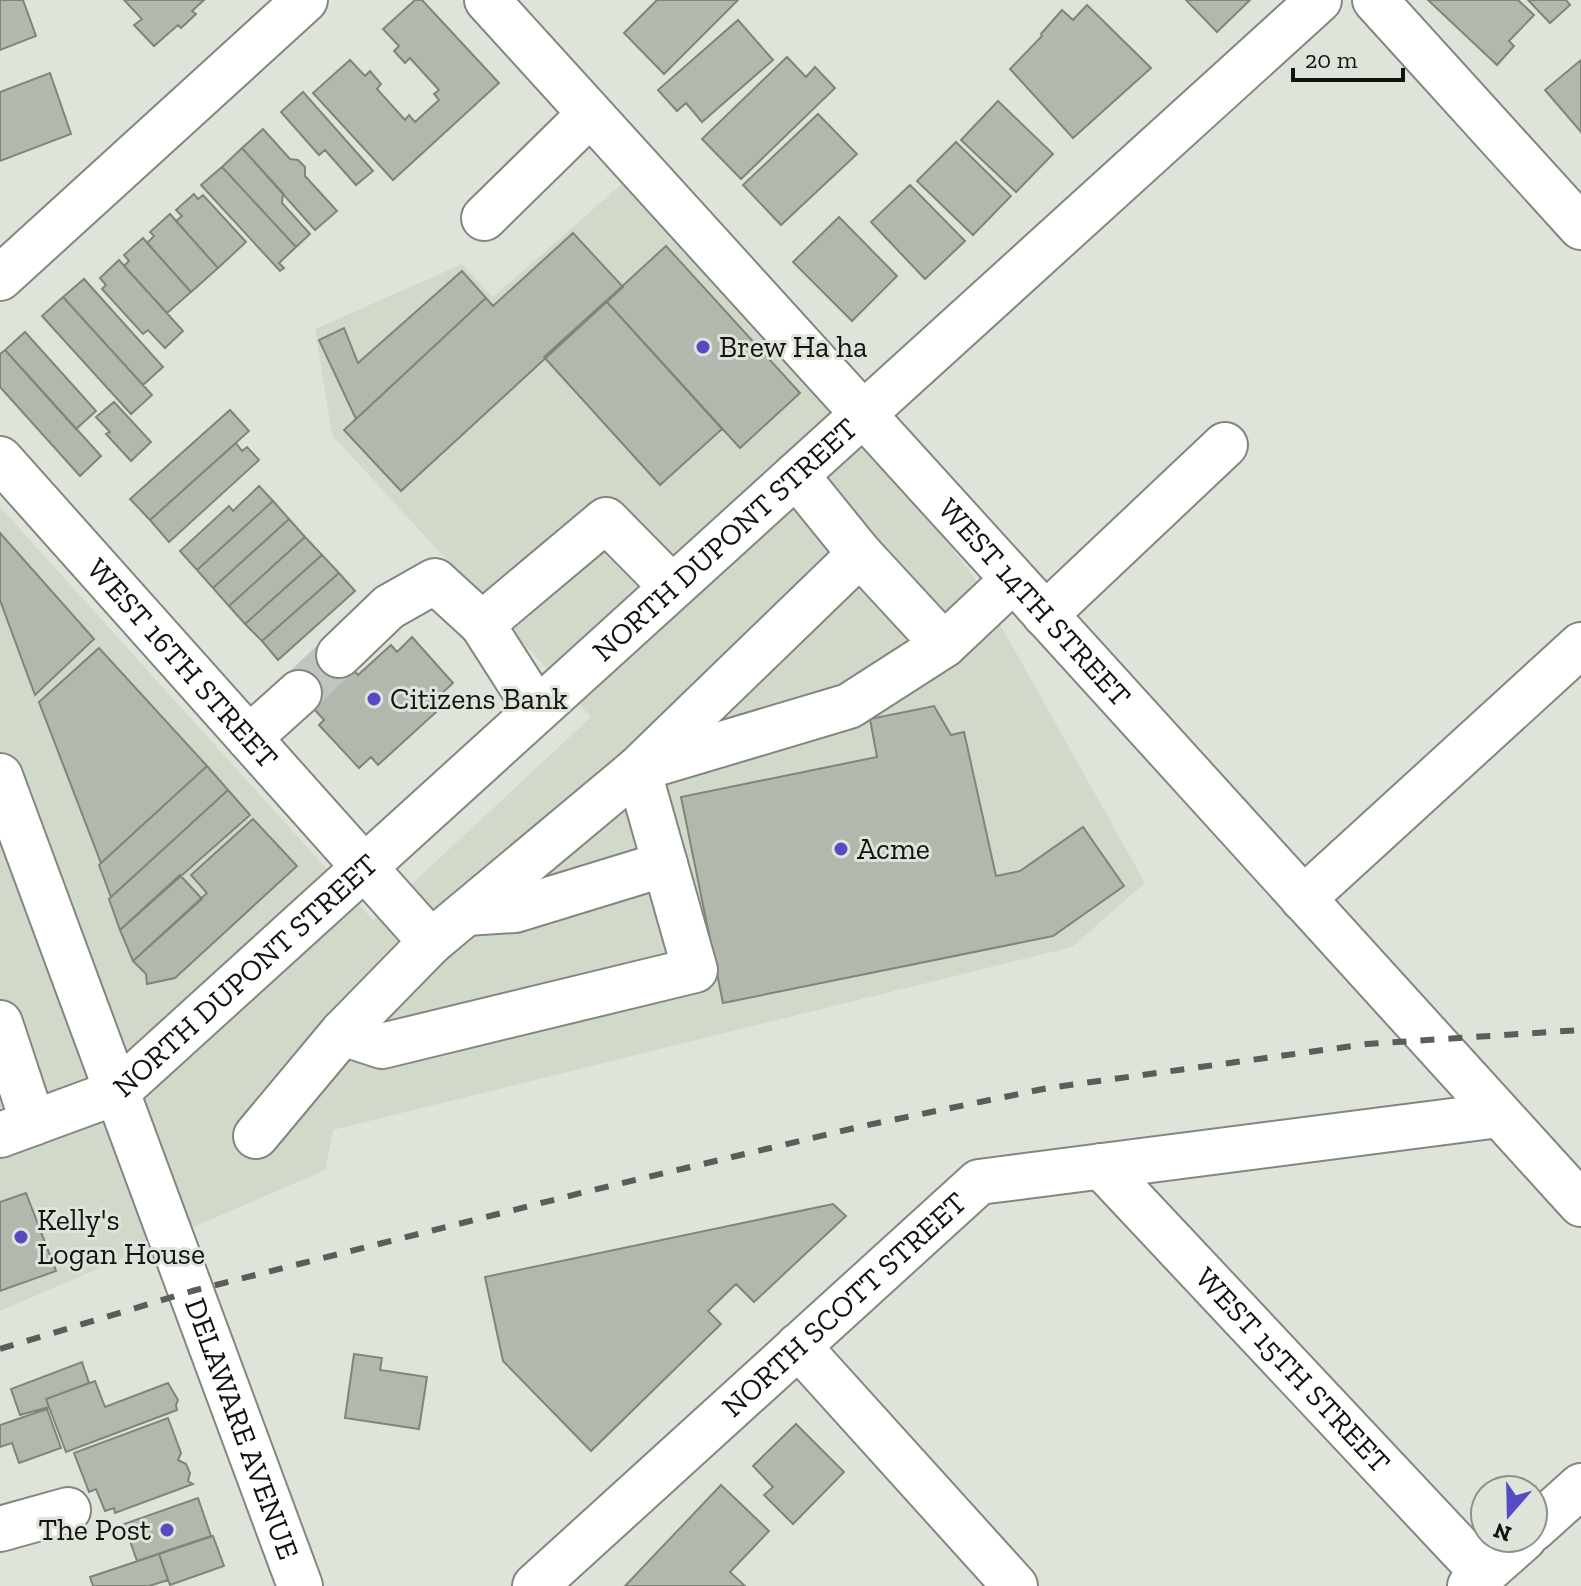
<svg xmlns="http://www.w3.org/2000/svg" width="1581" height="1586" viewBox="0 0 1581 1586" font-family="'Zilla Slab',serif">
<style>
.built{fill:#d1daca}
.building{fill:#b3b8af;stroke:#80857c;stroke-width:2}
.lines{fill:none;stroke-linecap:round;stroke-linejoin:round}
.minor-tunnel{stroke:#c0c5bd;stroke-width:44;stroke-dasharray:44 22;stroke-linecap:butt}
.minor-casing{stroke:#82877f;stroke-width:48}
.minor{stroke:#fff;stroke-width:44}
.rail{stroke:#5b5d58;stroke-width:6;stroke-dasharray:14 14;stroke-linecap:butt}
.poi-dot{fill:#554bc2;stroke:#dfe4db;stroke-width:3}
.labels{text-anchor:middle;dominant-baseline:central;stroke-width:6;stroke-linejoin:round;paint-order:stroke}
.poi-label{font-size:30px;fill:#131411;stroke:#dfe4db;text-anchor:start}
.street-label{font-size:30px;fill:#131411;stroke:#dfe4db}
</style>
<rect width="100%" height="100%" fill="#dfe4db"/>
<path class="built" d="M623,183L875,453L972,574L1145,883L1072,947L333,1130L325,1170L0,1311V507L373,920L591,717L332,435L315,329L462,264L493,297Z"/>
<path class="building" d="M0,0H23L36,36L0,50Z
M124,0H204L192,11L196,14L181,28L178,25L154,46L134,25L142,19Z
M415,0H422L499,83L393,180L313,93L350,60L365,76L370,71L381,84L377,89L405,120L409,115L415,122L439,100L434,94L439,90L410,58L405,63L394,51L399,46L383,29Z
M657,0H738L664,74L624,33Z
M1186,0H1250L1217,32Z
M1428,0H1518L1534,15L1509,41L1514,46L1497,65Z
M1528,0H1566L1570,5L1550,23Z
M1087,5L1151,68L1073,138L1010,69L1042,36L1041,34L1062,10L1073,20Z
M738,20L773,60L702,122L686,103L677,111L658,90Z
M787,57L806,77L815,67L835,88L741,179L702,139Z
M1581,60V132L1545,90Z
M50,73L71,134L0,161V92Z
M303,92L373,171L356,185L325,150L319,155L281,112Z
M998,101L1053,154L1016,192L961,140Z
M818,114L857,154L781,225L743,185Z
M263,129L290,159L298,160L305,167V176L337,211L315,230L242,148Z
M956,142L1011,196L973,235L917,181Z
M242,148L283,193L282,203L310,234L296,247L222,167Z
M222,167L296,247L279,263L284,268L280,271L201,185Z
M910,185L965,241L925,279L871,222Z
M194,194L198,199L203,195L246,242L218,268L176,221L182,216L176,210Z
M170,214L218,268L191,292L147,243L154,236L150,232Z
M839,217L897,276L852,321L793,262Z
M573,233L623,287L401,491L344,430L486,298L493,306Z
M143,238L191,292L167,313L124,266L129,261L124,255Z
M666,246L800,393L740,448L606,301Z
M119,260L183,331L165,348L148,330L143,334L102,289L106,285L100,278Z
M462,271L486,298L356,419L319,340L344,328L358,363Z
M84,279L163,367L143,385L63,297Z
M63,297L152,395L131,414L42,316Z
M606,301L722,429L660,485L544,357Z
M25,332L96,411L76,429L5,350Z
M5,350L101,456L80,476L0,387V354Z
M114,402L151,442L131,461L106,434L110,432L96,417Z
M230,410L249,431L150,520L130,499Z
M236,443L242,451L247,447L259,460L169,542L150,520Z
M259,486L273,501L197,570L180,551L229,506L233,511Z
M273,501L289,519L213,588L197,570Z
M289,519L305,537L229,606L213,588Z
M0,533L94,639L35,695L0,600Z
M305,537L322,555L245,624L229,606Z
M322,555L339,573L262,641L245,624Z
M339,573L355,591L278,660L262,641Z
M412,637L453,683L439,696L446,703L378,765L371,757L359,768L319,725L324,720L288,680L329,643L358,675L391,645L397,652Z
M99,648L207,766L101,863L39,702Z
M934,706L951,735L964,732L996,876L1020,871L1083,827L1124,886L1053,936L723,1003L681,797L877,757L870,719Z
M207,766L228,790L111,897L99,865Z
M228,790L250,815L120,930L109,899Z
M253,819L297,866L175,978L147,984L146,974L133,961L207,893L191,875Z
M180,875L202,899L133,961L120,930Z
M26,1193L56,1271L0,1291V1202Z
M833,1204L846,1216L754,1302L736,1284L708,1311L721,1324L591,1451L503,1361L485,1277Z
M354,1354L382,1358L380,1370L427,1377L419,1429L345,1418Z
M82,1362L89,1383L46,1399L49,1407L20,1415L11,1389Z
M95,1381L105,1407L168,1383L178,1400L176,1405L177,1410L66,1452L46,1399Z
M47,1409L61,1448L19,1463L12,1443L0,1447V1425Z
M168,1418L181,1453L178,1460L186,1464L190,1473L188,1481L193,1484L115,1513L114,1508L105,1511L96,1489L89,1492L74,1453Z
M796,1424L844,1472L793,1524L764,1495L773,1487L753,1466Z
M721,1485L769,1531L730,1572L745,1586H625Z
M198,1498L211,1536L137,1561L124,1524Z
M213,1536L224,1566L170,1585L159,1554Z
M159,1554L168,1580L149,1586H93L90,1577Z"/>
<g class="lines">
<path class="minor-tunnel" d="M299,693L339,655"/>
<g class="minor-casing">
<g id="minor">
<path id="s1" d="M487,0L1581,1204"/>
<path d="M1375,0L1581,227"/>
<path d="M484,218L590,114"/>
<path d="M0,278L305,0"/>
<path id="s2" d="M0,459L431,942L342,1033L256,1136"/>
<path d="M1045,615L1225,445"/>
<path d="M944,645L1013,580"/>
<path d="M339,655L389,607L435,581L482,624"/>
<path d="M537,710L482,624L606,520L672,587"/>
<path d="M249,738L299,693"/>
<path d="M642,765L860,554L796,475"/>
<path d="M638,769L849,706L944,645L860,554"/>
<path id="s3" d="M0,776L300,1586"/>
<path d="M1303,899L1581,645"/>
<path d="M466,913L515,910L665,864"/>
<path d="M0,1023L33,1123"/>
<path d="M342,1033L382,1046L695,970L638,769L431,942"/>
<path id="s4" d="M0,1135L117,1092L1319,0"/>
<path id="s5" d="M1101,1166L1484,1574"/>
<path d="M798,1346L1015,1586"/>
<path d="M0,1529L68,1510"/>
<path d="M1533,1529L1581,1486"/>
<path id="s6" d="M535,1586L979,1182L1499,1115"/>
<path d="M1470,1586L1524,1538"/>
</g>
</g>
<use href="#minor" class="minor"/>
<path class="rail" d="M0,1349L192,1291L593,1190L863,1126L1048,1088L1367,1044L1581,1030"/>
</g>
<g class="poi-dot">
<circle cx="703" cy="347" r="8"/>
<circle cx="374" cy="699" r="8"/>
<circle cx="841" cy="849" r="8"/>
<circle cx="21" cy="1237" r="8"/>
<circle cx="167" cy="1530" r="8"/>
</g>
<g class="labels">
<g class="poi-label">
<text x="719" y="347">Brew Ha ha</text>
<text x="390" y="699">Citizens Bank</text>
<text x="857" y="849">Acme</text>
<text x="37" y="1220">Kelly's<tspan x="37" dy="34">Logan House</tspan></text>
<text x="151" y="1530" text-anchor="end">The Post</text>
</g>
<g class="street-label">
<text stroke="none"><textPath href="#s4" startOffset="946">NORTH DUPONT STREET</textPath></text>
<text stroke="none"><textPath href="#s1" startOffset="814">WEST 14TH STREET</textPath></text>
<text stroke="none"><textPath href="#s2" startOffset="274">WEST 16TH STREET</textPath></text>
<text stroke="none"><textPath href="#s4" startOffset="298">NORTH DUPONT STREET</textPath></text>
<text stroke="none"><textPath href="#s6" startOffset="418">NORTH SCOTT STREET</textPath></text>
<text stroke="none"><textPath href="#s5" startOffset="280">WEST 15TH STREET</textPath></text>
<text stroke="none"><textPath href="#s3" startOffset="696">DELAWARE AVENUE</textPath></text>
</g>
</g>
<g transform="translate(1509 1514) rotate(200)"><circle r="38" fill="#dfe4db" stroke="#8d918a" stroke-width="2"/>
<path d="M0-6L14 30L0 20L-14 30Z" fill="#554bc2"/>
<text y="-12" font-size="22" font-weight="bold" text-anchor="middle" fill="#131411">N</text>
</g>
<path d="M1293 68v12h110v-12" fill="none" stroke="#131411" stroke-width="4"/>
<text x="1305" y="68" font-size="24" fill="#131411" stroke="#dfe4db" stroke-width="6" paint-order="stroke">20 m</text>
</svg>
